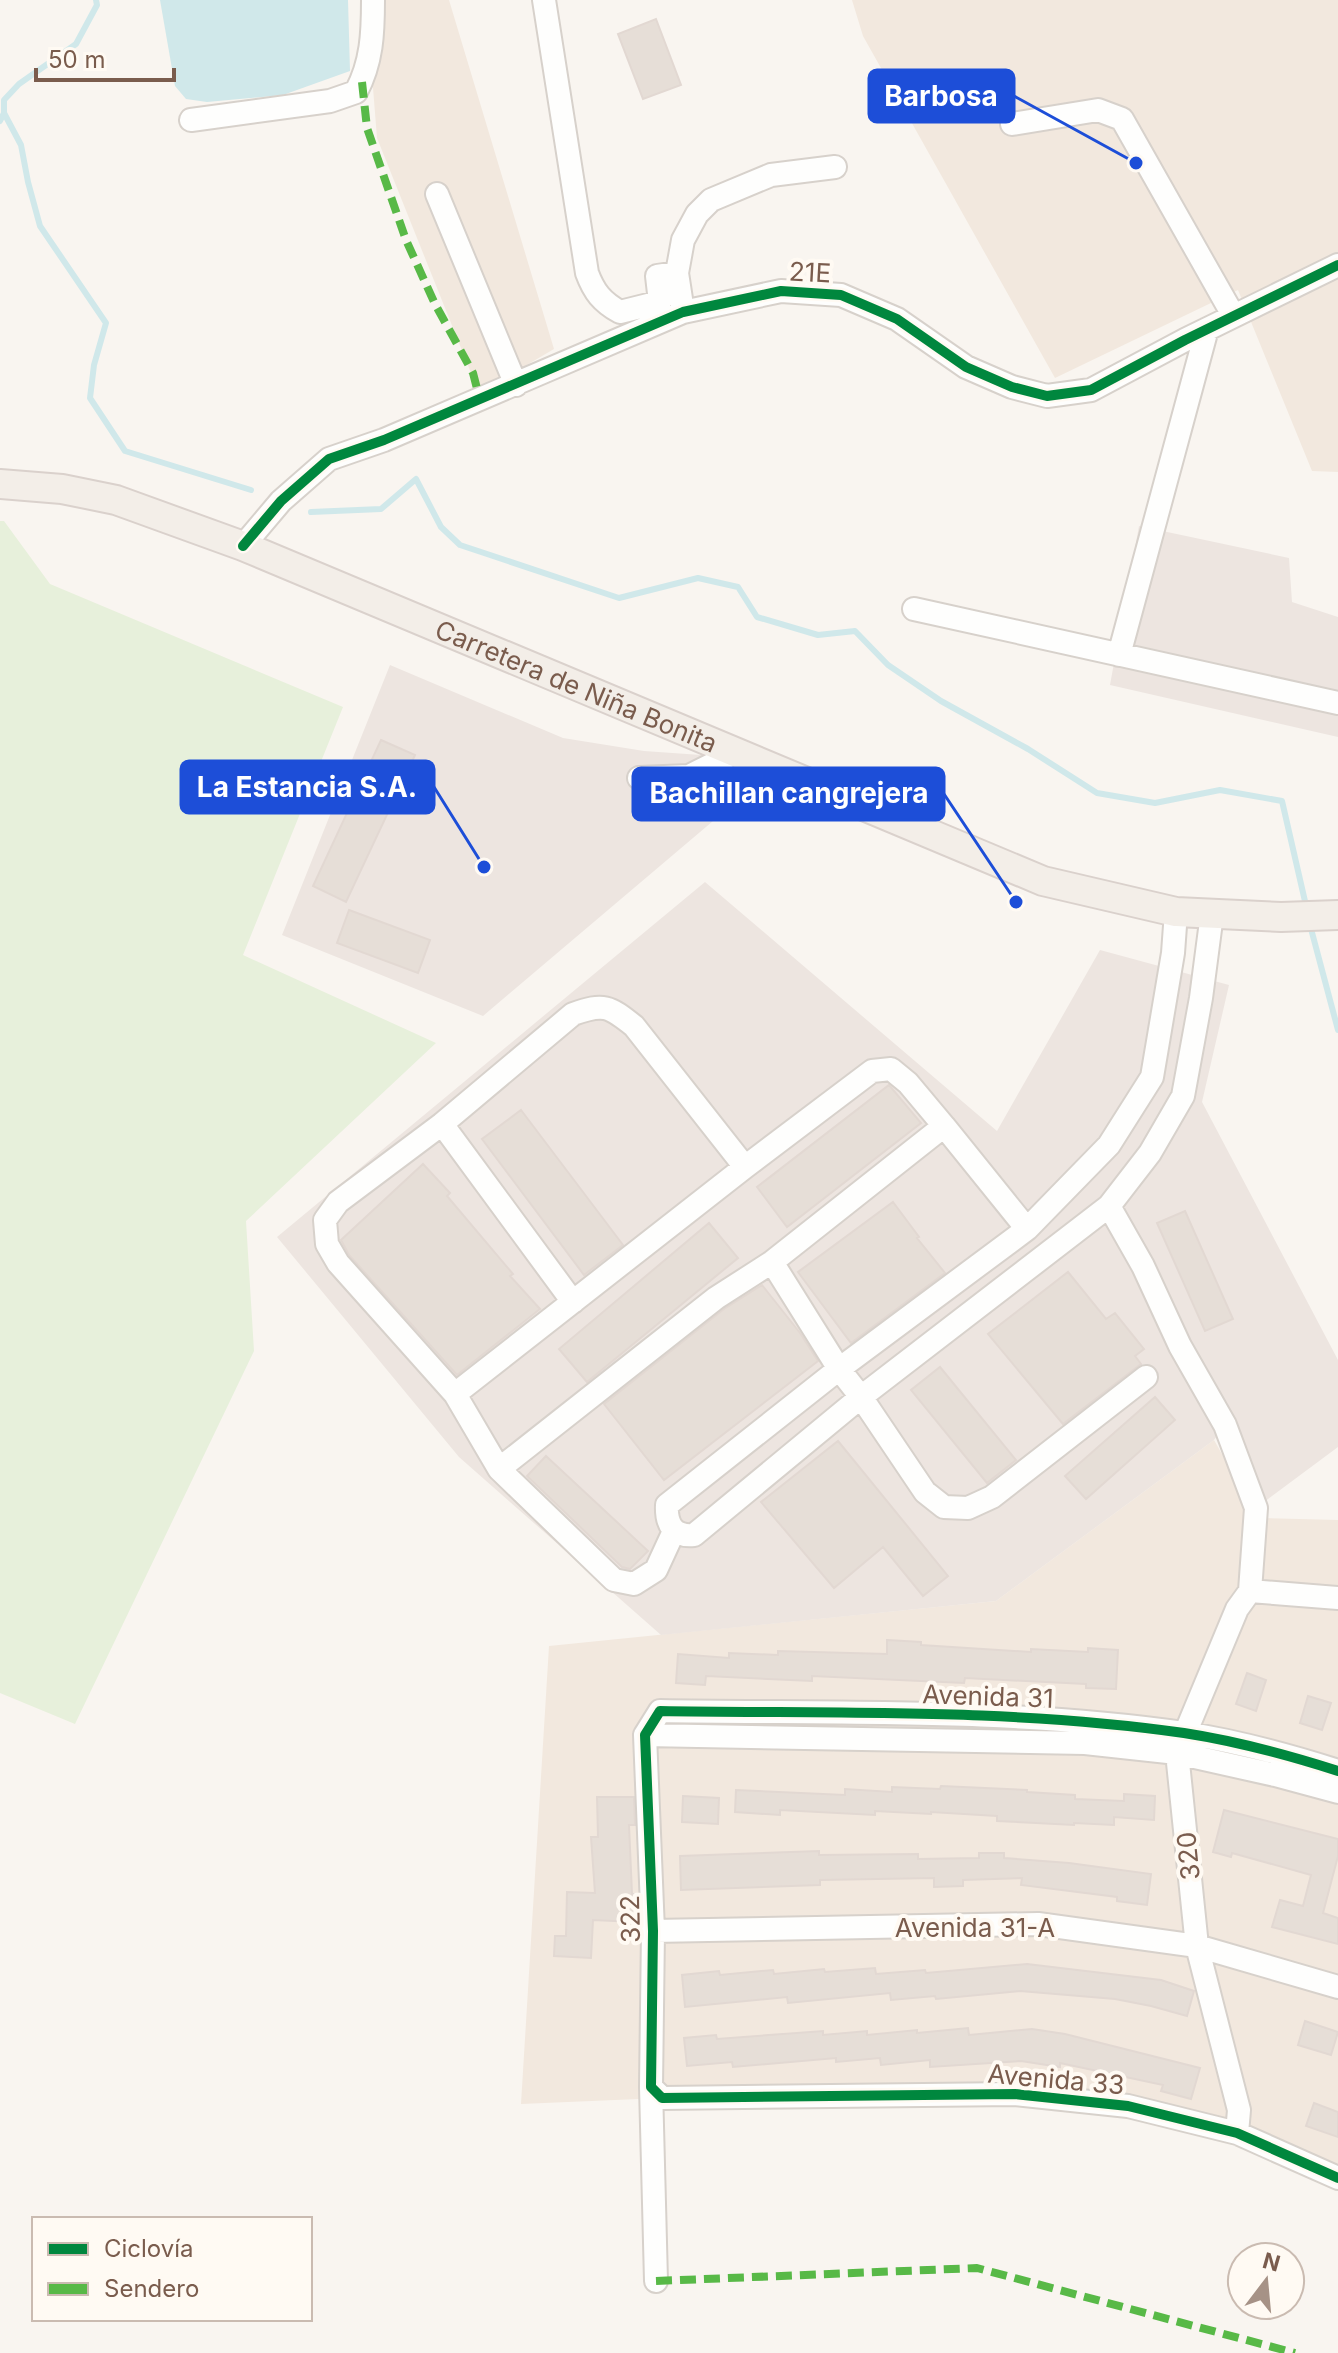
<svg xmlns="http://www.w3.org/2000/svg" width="1338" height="2353" viewBox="0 0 1338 2353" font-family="Inter,sans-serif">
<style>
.residential{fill:#f2e8de}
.industrial{fill:#ede5e0}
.green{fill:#e7f0db}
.water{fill:#d0e8ea}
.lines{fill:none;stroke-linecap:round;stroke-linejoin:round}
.stream{stroke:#d0e8ea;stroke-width:6}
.building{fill:#e6ded7;stroke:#e2d8d2;stroke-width:2}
.minor-casing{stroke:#d7d1cb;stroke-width:26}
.major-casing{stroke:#dad1cc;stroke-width:32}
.minor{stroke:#fefefd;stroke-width:22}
.major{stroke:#f3eee8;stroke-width:28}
.quiet{stroke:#58b947;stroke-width:8;stroke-dasharray:16 8;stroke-linecap:butt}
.cycleway-casing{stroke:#fffaf3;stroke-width:15}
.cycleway{stroke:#00873e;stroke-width:10}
.labels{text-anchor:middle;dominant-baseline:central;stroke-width:8;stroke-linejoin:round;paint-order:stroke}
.street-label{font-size:26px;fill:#7a5c4d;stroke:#fffaf3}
.leader{fill:none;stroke:#1d4ed8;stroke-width:3}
.callout-dot{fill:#1d4ed8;stroke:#fffaf3;stroke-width:3}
.callout{fill:#1d4ed8;stroke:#1d4ed8;stroke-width:3}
.callout-label{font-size:28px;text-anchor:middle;font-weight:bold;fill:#fff}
</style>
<rect width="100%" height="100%" fill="#f9f5f0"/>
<path class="residential" d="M366,0H449L554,349L479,393L377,138Z
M852,0H1338V472L1312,471L1238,290L1055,378L863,36Z
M1214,1440L1258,1518L1338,1520V2178L1128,2106L662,2098L521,2104L549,1646L996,1601Z"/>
<path class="industrial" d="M1139,526L1289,558L1292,602L1338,617V737L1110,685Z
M390,665L563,738L644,751L701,755L739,799L483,1016L282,935Z
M705,882L997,1131L1100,950L1229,985L1202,1102L1338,1360V1447L1256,1508L1224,1426L1214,1440L996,1601L661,1635L459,1457L277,1237Z"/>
<path class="green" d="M0,521H4L50,584L343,707L243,955L436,1043L246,1221L254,1351L75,1724L0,1693Z"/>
<path class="water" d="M160,0H348L350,71L283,95L207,102L186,99L175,86Z"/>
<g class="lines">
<path class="stream" d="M4,113L21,145L28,182L40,226L106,323L94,365L90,398L125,451L251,490
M0,121L4,113V100L19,84L76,44L97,5L96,0
M311,512L381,509L416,479L441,527L460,545L619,598L698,578L738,587L757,617L818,635L855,631L888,665L941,701L1028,749L1097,793L1155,803L1220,790L1282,801L1307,910
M1310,925L1338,1030"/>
</g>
<path class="building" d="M656,19L681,85L643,99L618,34Z
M381,740L415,755L346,902L313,886Z
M349,910L430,940L418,973L337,943Z
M889,1085L921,1123L787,1227L757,1187Z
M521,1110L623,1245L584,1275L482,1139Z
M423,1164L450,1193L447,1196L513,1274L510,1276L540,1309L457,1375L349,1255L341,1240Z
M893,1202L919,1237L917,1238L945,1273L851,1343L798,1272Z
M1185,1211L1233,1319L1205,1331L1157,1223Z
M709,1223L738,1258L587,1382L559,1349Z
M1068,1272L1106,1319L1115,1313L1144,1349L1135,1356L1141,1364L1063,1424L988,1334Z
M762,1285L800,1333L818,1361L664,1480L604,1404L724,1309Z
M940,1367L1016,1460L987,1483L911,1390Z
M1155,1397L1175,1420L1086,1499L1065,1476Z
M838,1441L948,1576L923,1596L883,1547L834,1588L761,1502Z
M546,1456L648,1551L630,1569L622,1567L527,1476Z
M887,1640L921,1642V1645L1031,1652V1649L1088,1652V1648L1118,1650L1116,1689L1086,1688V1684L965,1678L964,1683L812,1676V1681L706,1676L705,1685L676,1683L678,1654L729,1658V1653L778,1655V1651L887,1654Z
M1247,1673L1266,1680L1256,1711L1236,1704Z
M1308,1696L1331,1703L1322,1730L1300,1723Z
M941,1786L1027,1790V1792L1075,1795V1799L1124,1801V1794L1155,1796L1154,1820L1114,1817V1825L1074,1823V1825L997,1821V1816L931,1812V1814L875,1811V1815L780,1810V1815L735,1812L736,1790L845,1795V1789L892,1792V1787L940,1789Z
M683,1796L719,1798L718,1824L682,1822Z
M597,1797H634L635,1825H629L632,1894H636L635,1922L593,1920L591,1958L554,1956L555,1936H566L567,1892L595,1893L591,1837H598Z
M1224,1810L1338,1839V1856L1323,1913L1338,1918V1944L1272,1927L1280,1900L1303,1906L1311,1875L1232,1853L1231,1857L1213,1852Z
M819,1851V1855L918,1854V1859L979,1858V1853H1004V1858L1069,1863L1151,1874L1147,1905L1117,1901V1897L1021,1885L1022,1878L963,1880V1886L934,1887V1878L820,1880V1885L681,1890L680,1856Z
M1027,1964L1161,1980L1194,1991L1187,2016L1151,2006L1115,1999L1020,1991L936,1999L935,1996L891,2000L890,1993L788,2003L787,1997L685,2007L682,1975L719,1971L720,1975L773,1970L774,1974L824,1969L825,1972L875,1968L876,1974L925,1970L926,1973Z
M1305,2021L1338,2032L1331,2055L1298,2045Z
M968,2028L969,2035L1032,2029L1065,2034L1200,2068L1191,2099L1161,2091L1163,2085L1060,2063V2067L1021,2061L930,2067V2060L881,2065L880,2058L836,2062V2058L733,2067L732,2062L687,2066L684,2038L716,2035L717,2039L823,2031V2035L867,2031V2035L917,2030V2033Z
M1314,2103L1338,2112V2137L1306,2126Z"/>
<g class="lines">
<g class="minor-casing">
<path id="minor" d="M544,0L587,273C594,292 602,302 620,312L660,302L657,276L677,273
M191,120L330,101L356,92C372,62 373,33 373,0
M1012,124L1098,110L1122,119L1233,315
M437,194L516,385
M683,312L677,273L683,240L697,214L711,200L771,175L835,167
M243,546L281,501L329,459L384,440L683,312L781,291L841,295L897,319L966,367L1012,387L1047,396L1091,390L1185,340L1338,265
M914,609L1338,703
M1119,655L1207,329
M639,778L689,776L737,752
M1176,912L1173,953L1152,1077L1109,1145L1027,1229L839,1369L667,1505C666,1524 673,1537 694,1535L861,1397L1109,1206L1150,1153L1183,1096L1201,998L1212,914
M442,1124L573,1302
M944,1126L1027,1229
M1109,1206L1143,1266L1180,1346L1225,1425L1256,1508L1250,1591
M772,1262L839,1369L861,1397L925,1492L944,1507L968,1508L992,1497L1146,1377
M455,1394L745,1167L872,1071L891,1069L908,1083L944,1126L772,1262L716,1298L499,1469
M674,1531L656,1570L634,1584L614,1580L499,1469L455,1394L338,1263L327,1244L325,1220L338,1202L442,1124L573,1014C604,1003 609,1006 634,1026L745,1167
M1250,1591L1338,1598
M645,1735L653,1931L651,2087L662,2098L1015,2094L1128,2106L1237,2133L1338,2178
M645,1735L660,1711C834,1714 1011,1708 1184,1733C1236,1741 1288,1755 1338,1771
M645,1735L1085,1743L1177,1753L1275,1775L1338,1792
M653,1931L1038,1924L1197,1946L1338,1987
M651,2087L656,2281
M1237,2133L1239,2110L1197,1946L1177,1753L1237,1609L1250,1591"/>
</g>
<g class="major-casing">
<g id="major">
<path id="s1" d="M0,484L62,489L116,500L243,546L1043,881L1176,912L1281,917L1338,915"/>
</g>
</g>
<use href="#minor" class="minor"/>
<use href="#major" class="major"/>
<path class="quiet" d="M362,82L367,128L406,240L435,304L473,373L480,400
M656,2281L977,2268L1295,2353"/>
<g class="cycleway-casing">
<path id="cycleway" d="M243,546L281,501L329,459L384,440L683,312L781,291L841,295L897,319L966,367L1012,387L1047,396L1091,390L1185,340L1338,265
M1338,1771C1288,1755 1236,1741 1184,1733C1011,1708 834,1714 660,1711L645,1735L653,1931L651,2087L662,2098L1015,2094L1128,2106L1237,2133L1338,2178"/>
</g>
<use href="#cycleway" class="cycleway"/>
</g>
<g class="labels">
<g class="street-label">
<text transform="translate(810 272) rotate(3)">21E</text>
<text stroke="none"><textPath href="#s1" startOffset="614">Carretera de Niña Bonita</textPath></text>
<text transform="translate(988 1696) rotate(2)">Avenida 31</text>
<text transform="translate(1188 1856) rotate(-96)">320</text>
<text transform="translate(630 1919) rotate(-91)">322</text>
<text x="975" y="1927">Avenida 31-A</text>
<text transform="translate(1056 2079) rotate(5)">Avenida 33</text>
</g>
</g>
<path class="leader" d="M1136 163L1014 96M484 867L434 787M1016 902L944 794"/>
<g class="callout-dot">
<circle cx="1136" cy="163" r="8"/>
<circle cx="484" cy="867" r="8"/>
<circle cx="1016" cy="902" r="8"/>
</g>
<g class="callout">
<rect x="869" y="70" width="145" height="52" rx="8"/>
<rect x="181" y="761" width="253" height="52" rx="8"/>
<rect x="633" y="768" width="311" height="52" rx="8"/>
</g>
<g class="callout-label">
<text x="941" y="106">Barbosa</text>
<text x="307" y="797">La Estancia S.A.</text>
<text x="789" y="803">Bachillan cangrejera</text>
</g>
<rect x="32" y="2217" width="280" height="104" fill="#fffaf3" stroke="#cabbb1" stroke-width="2"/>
<rect x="48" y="2243" width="40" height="12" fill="#00873e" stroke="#cabbb1" stroke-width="2"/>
<text x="104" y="2257" font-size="24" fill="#7a5c4d">Ciclovía</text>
<rect x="48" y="2283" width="40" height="12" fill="#58b947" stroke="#cabbb1" stroke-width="2"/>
<text x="104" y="2297" font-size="24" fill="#7a5c4d">Sendero</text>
<g transform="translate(1266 2281) rotate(16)"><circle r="38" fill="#fffaf3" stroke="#cabbb1" stroke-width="2"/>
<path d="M0-6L14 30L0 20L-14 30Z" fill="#a69286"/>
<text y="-12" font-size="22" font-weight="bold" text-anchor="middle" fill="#7a5c4d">N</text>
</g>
<path d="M36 68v12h138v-12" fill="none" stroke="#7a5c4d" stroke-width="4"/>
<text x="48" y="68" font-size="24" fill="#7a5c4d" stroke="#fffaf3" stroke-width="6" paint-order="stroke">50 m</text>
</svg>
